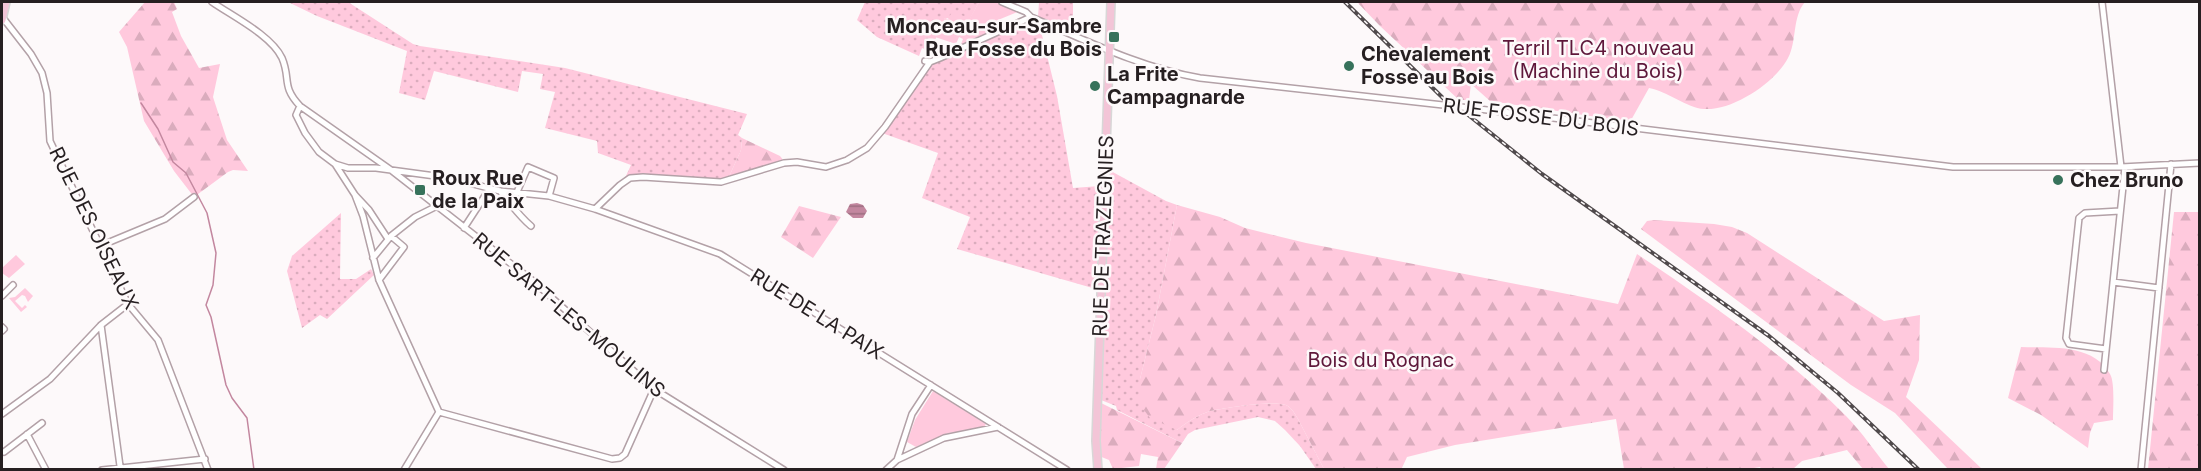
<svg xmlns="http://www.w3.org/2000/svg" width="2201" height="471" viewBox="0 0 2201 471" font-family="Inter,sans-serif">
<style>
.grass{fill:url(#grass-dots)}
.forest{fill:url(#forest-firs)}
.green{fill:#ffc9dd}
.water{fill:url(#water-rules)}
.lines{fill:none;stroke-linecap:round;stroke-linejoin:round}
.stream{stroke:#c3879f;stroke-width:1.5}
.minor-casing{stroke:#b3a1a7;stroke-width:8}
.major-casing{stroke:#d8d7d7;stroke-width:10}
.minor{stroke:#fff;stroke-width:5}
.major{stroke:#f3c5d7;stroke-width:7}
.rail-casing{stroke:#504a4c;stroke-width:4}
.rail{stroke:#fdf9fa;stroke-width:1.5;stroke-dasharray:4.5;stroke-linecap:butt}
.poi-dot{fill:#37725b;stroke:#fdf9fa;stroke-width:2}
.labels{text-anchor:middle;dominant-baseline:central;stroke-width:5;stroke-linejoin:round;paint-order:stroke}
.poi-label{font-size:20px;font-weight:bold;fill:#261f21;stroke:#fdf9fa;text-anchor:start}
.park-label{font-size:20px;fill:#5e173a;stroke:#fdf9fa}
.street-label{font-size:20px;fill:#261f21;stroke:#fdf9fa}
</style>
<defs>
<pattern id="grass-dots" width="8" height="8" patternUnits="userSpaceOnUse" patternTransform="scale(1.5)"><rect width="8" height="8" fill="#ffc9dd"/><path d="M2 2h.1M6 6h.1" fill="none" stroke="#daacbd" stroke-width="1.8" stroke-linecap="round"/></pattern>
<pattern id="forest-firs" width="22" height="20" patternUnits="userSpaceOnUse" patternTransform="scale(1.5)"><rect width="22" height="20" fill="#ffc9dd"/><path d="M5 1l3.5 6h-7zM16 11l3.5 6h-7z" fill="#daacbd"/></pattern>
<pattern id="water-rules" width="6" height="5" patternUnits="userSpaceOnUse" patternTransform="scale(1.5)"><rect width="6" height="5" fill="#c3879f"/><path d="M0 2.5h6" fill="none" stroke="#9e6e81"/></pattern>
</defs>
<rect width="100%" height="100%" fill="#fdf9fa"/>
<path class="grass" d="M288,2H348L413,44L420,46L565,68L747,114L738,135L742,138L741,150L728,179L724,180L625,178L631,165L598,153L597,141L545,128L555,92L540,89L543,74L522,71L518,92L434,71L425,100L399,93L407,51L317,16Z
M865,2H979L970,19L945,18L930,51L922,48L919,56L877,37L857,20Z
M1039,2H1073V31L1038,17Z
M1029,21L1039,23L1057,96L1073,188L1100,186L1096,289L957,249L970,217L922,198L938,153L882,133L931,64Z
M1109,170L1166,201L1177,205L1156,315L1140,379L1177,430C1187,422 1198,415 1210,411C1224,408 1273,400 1286,405C1292,408 1295,414 1298,419L1324,469H1316L1300,446L1285,430L1275,421L1258,417L1195,430L1188,434L1182,443L1117,410L1116,406L1101,400Z
M341,213L340,279H356L371,269L374,275L327,319L320,315L302,328L287,271L292,256Z"/>
<path class="forest" d="M145,2H174L177,9L172,12L181,36L199,68L220,64L213,97L227,140L248,171L233,170L228,172L194,197L174,171L144,121L127,47L119,32Z
M1357,2H1805C1792,17 1797,41 1788,58C1775,83 1732,111 1704,109C1687,108 1667,91 1649,88L1630,122L1490,101L1471,84L1469,100H1459L1380,26Z
M742,138L780,156L784,161L728,179L741,150Z
M1177,205L1220,217L1245,228L1306,243L1618,304L1637,254C1710,303 1784,354 1846,416C1862,432 1875,452 1889,469H1863L1847,450L1802,461L1793,469H1761L1760,467L1742,470L1624,469L1616,419L1455,445L1407,457L1401,470L1324,469L1298,419C1295,414 1292,408 1286,405C1273,400 1224,408 1210,411C1198,415 1187,422 1177,430L1150,418L1141,406L1140,379L1156,315Z
M799,206L841,217L813,258L781,237Z
M2174,212H2199V469H2148Z
M1654,220L1714,224L1732,227L1747,233L1884,321L1920,315L1919,360L1906,397L1982,469H1948L1895,413L1851,385L1641,229L1647,221Z
M2021,347C2050,348 2093,343 2110,374C2115,382 2113,409 2113,420L2094,423L2090,433L2088,448L2041,415L2008,398Z
M1101,403L1182,443L1164,469H1156L1158,457L1141,454L1139,466L1113,469L1109,460L1099,456Z"/>
<path class="green" d="M979,2H998L1020,11L998,20L999,23L993,26L995,30L960,47L963,39L959,37L956,44L935,37L945,18L948,19L952,12L970,18Z
M16,255L25,264L9,278L2,273V268Z
M25,288L33,296L28,302L25,296L22,295L15,301L22,308L25,305L27,307L21,312L9,298L15,297Z
M933,391L986,424L983,429L948,433L916,447L907,442L915,420Z"/>
<path class="water" d="M857,203L863,205L867,211L863,218H853L846,212L850,204Z"/>
<g class="lines">
<path class="stream" d="M141,103L158,129L173,162L186,173L207,213L216,253L213,285L206,305L211,317L226,385L232,398L247,418L254,470"/>
<g class="minor-casing">
<path id="minor" d="M212,2C232,16 271,35 282,58C291,79 281,86 300,106L391,170L533,281L654,389L784,470
M1002,2L1026,12L1031,17C1085,40 1141,68 1200,78L1479,109L1953,167H2121L2200,163
M2102,2L2121,167
M3,18L31,54L42,73L47,93L50,141L128,304L158,340L208,470
M925,61L930,62L940,58L1031,17
M300,106L296,115L305,133L319,152L335,164L348,168H376L450,178L500,191L549,196L595,209L720,254L1067,470
M335,164L355,195L369,210L388,239
M500,191C510,203 519,216 531,226
M517,192L528,167L554,178L549,196
M355,195L363,216L379,280L439,412L612,459L620,458L625,454L654,389
M595,209L620,185L630,178L643,177L721,182L784,163L797,162L826,167L847,160L867,148L885,127L930,62
M464,228L490,188
M100,246L165,219L194,197
M373,258L391,236L415,217L437,206
M379,280L404,247L391,236
M2113,282L2159,288
M2,296L13,285
M101,325L120,466
M2,327L4,329L2,331
M2106,349L2069,344L2066,338L2079,218L2085,213L2120,211
M2104,370L2125,167
M2,414L50,379L101,325L128,304
M27,434L46,470
M4,452L42,423
M897,460L944,438L998,427
M102,470L205,459
M404,470L439,412
M886,470L897,460L912,414L931,385
M2141,470L2171,164"/>
</g>
<g class="major-casing">
<path id="major" d="M2,20L6,2
M1098,470L1096,441L1111,2"/>
</g>
<use href="#minor" class="minor"/>
<use href="#major" class="major"/>
<g class="rail-casing">
<path id="rail" d="M1345,2L1445,100
M1467,114L1542,174L1769,336L1838,393L1919,470"/>
</g>
<use href="#rail" class="rail"/>
</g>
<g class="poi-dot">
<rect x="1108" y="31" width="12" height="12" rx="3"/>
<circle cx="1349" cy="66" r="6"/>
<circle cx="1095" cy="86" r="6"/>
<circle cx="2058" cy="180" r="6"/>
<rect x="414" y="184" width="12" height="12" rx="3"/>
</g>
<g class="labels">
<g class="poi-label">
<text x="1102" y="26" text-anchor="end">Monceau-sur-Sambre<tspan x="1102" dy="23">Rue Fosse du Bois</tspan></text>
<text x="1361" y="54">Chevalement<tspan x="1361" dy="23">Fosse au Bois</tspan></text>
<text x="1107" y="74">La Frite<tspan x="1107" dy="23">Campagnarde</tspan></text>
<text x="432" y="178">Roux Rue<tspan x="432" dy="23">de la Paix</tspan></text>
<text x="2070" y="180">Chez Bruno</text>
</g>
<g class="park-label">
<text x="1598" y="48">Terril TLC4 nouveau<tspan x="1598" dy="23">(Machine du Bois)</tspan></text>
<text x="1381" y="360">Bois du Rognac</text>
</g>
<g class="street-label">
<text transform="translate(1541 117) rotate(7)">RUE FOSSE DU BOIS</text>
<text transform="translate(94 228) rotate(64)">RUE DES OISEAUX</text>
<text transform="translate(1103 236) rotate(-88)">RUE DE TRAZEGNIES</text>
<text transform="translate(817 314) rotate(32)">RUE DE LA PAIX</text>
<text transform="translate(569 315) rotate(40)">RUE SART-LES-MOULINS</text>
</g>
</g>
<rect width="2201" height="471" fill="none" stroke="#261f21" stroke-width="6"/>
</svg>
